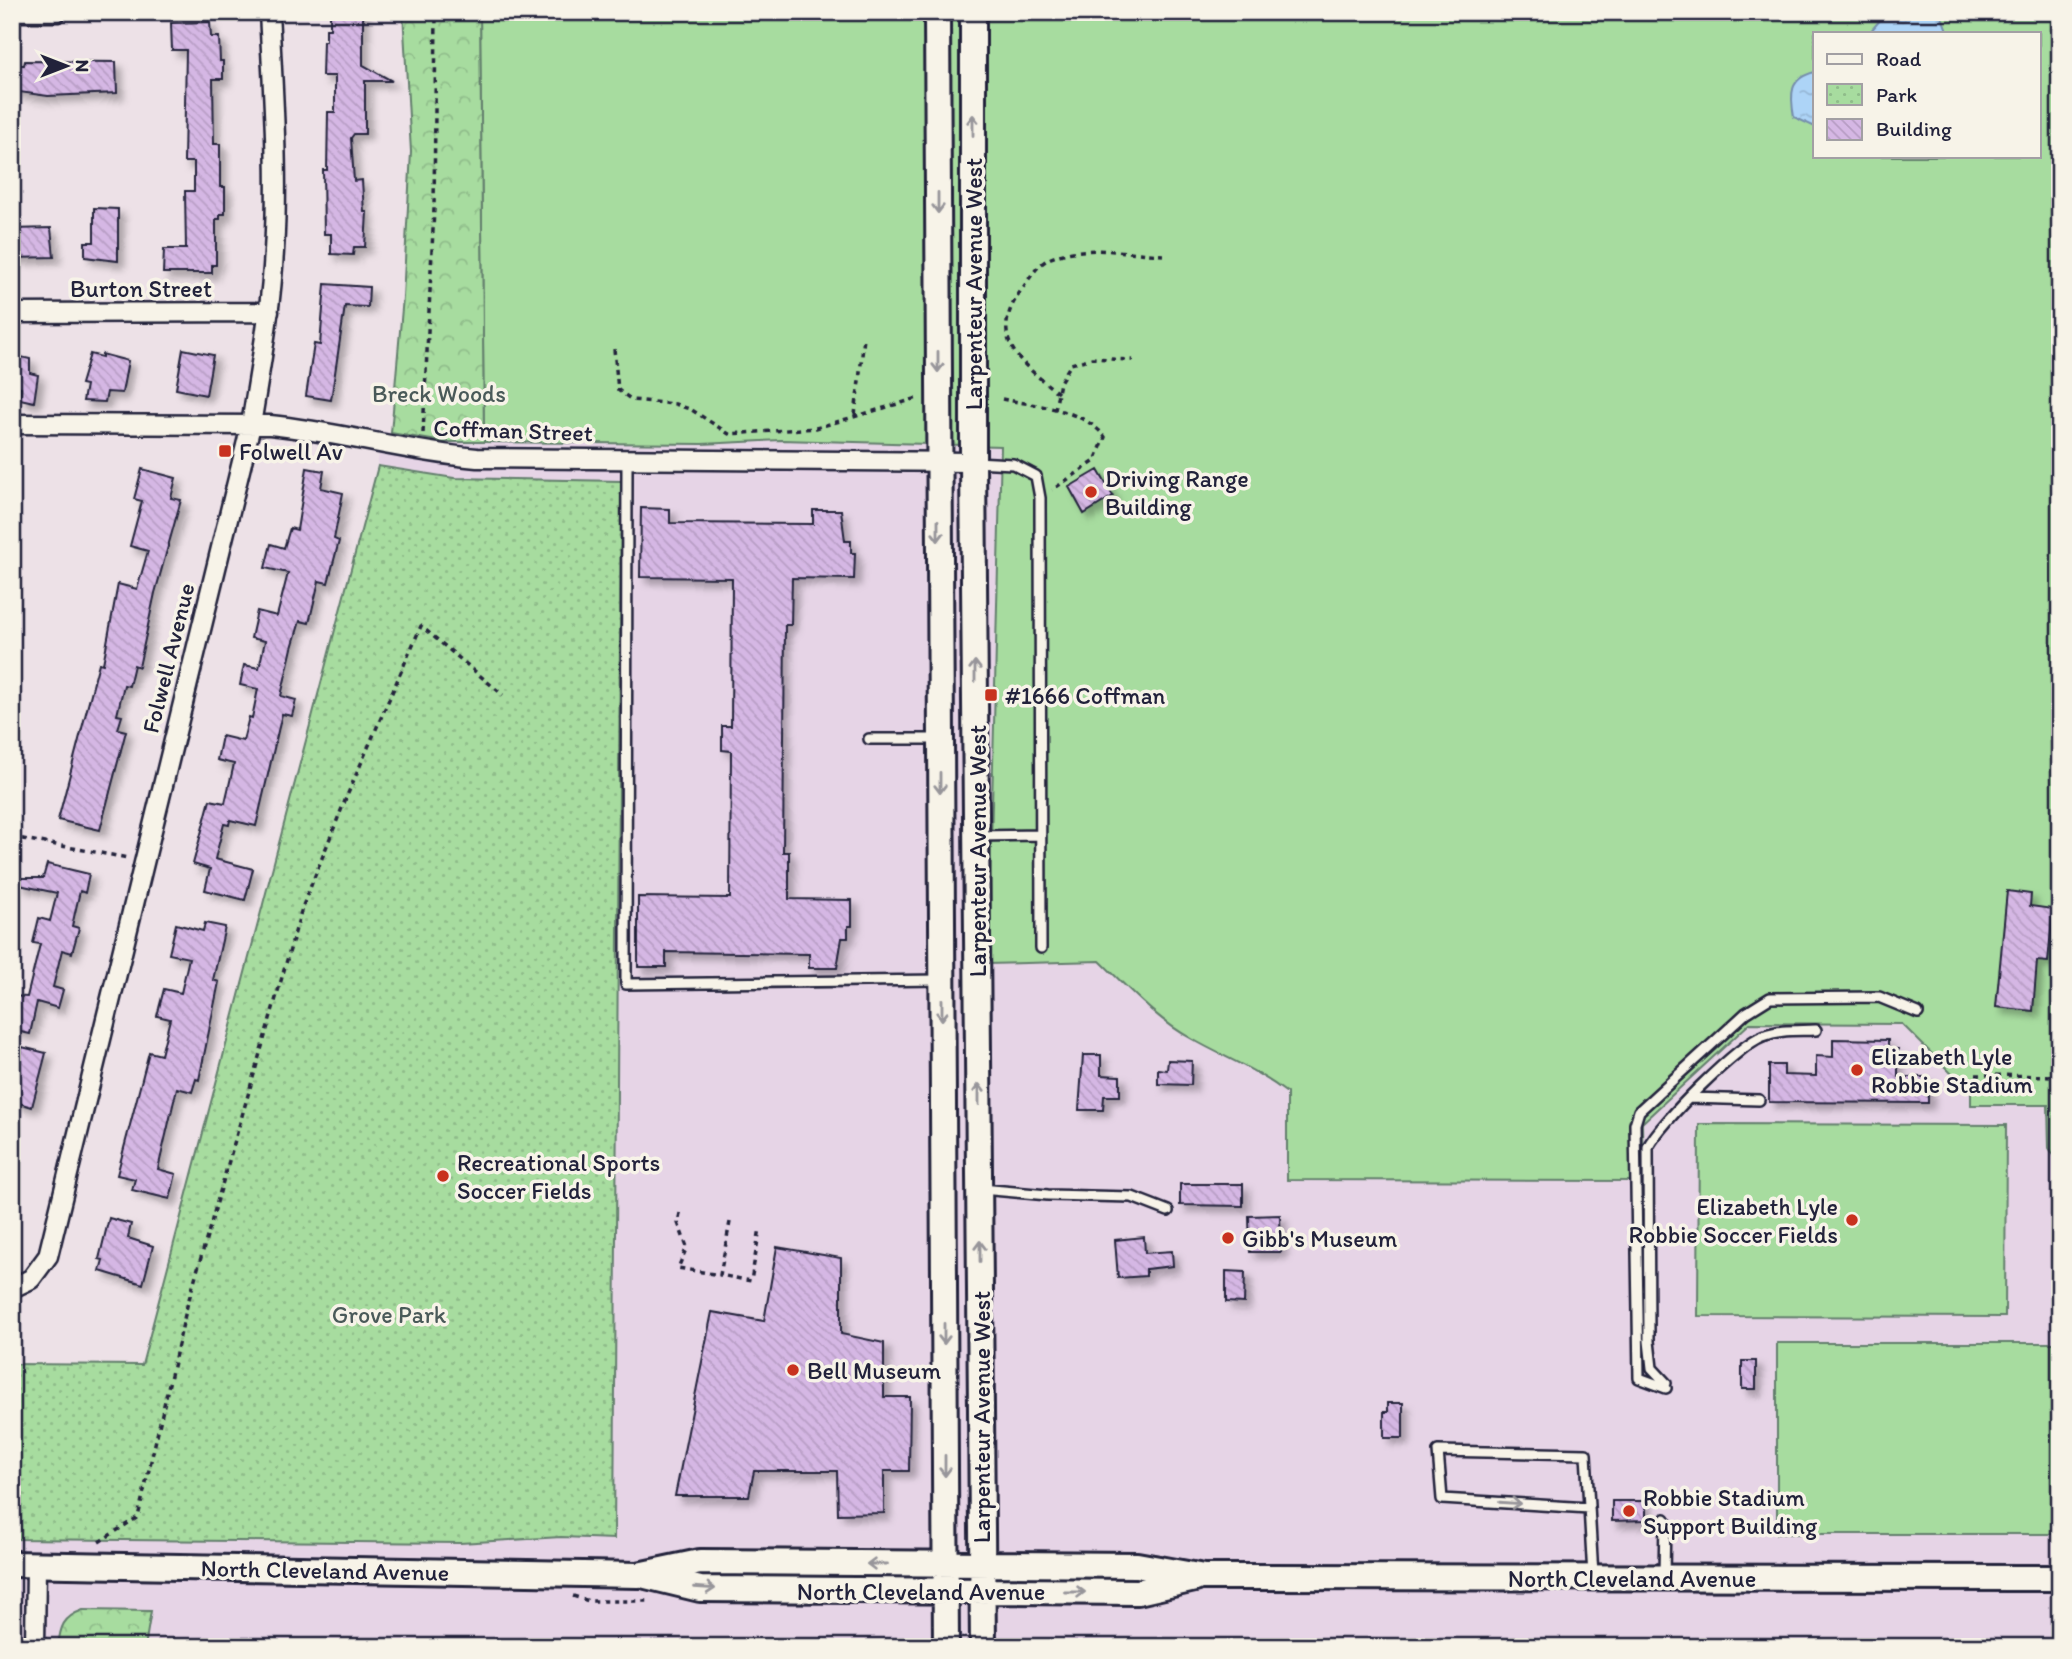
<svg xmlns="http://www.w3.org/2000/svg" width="2072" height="1659" viewBox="0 0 2072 1659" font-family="Itim,sans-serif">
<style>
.built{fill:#e6d4e6;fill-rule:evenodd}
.grass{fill:#a7dc9f;stroke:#647f6d;stroke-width:2;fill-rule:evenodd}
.forest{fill:url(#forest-crowns);stroke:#647f6d;stroke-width:2}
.park{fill:url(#park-dots);stroke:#647f6d;stroke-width:2}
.water{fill:url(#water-ripples);stroke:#758dac;stroke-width:2}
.building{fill:url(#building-back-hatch);stroke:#22223b;stroke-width:2;filter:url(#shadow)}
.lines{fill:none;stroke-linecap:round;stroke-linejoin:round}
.service-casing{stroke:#22223b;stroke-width:14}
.minor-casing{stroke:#22223b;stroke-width:23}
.secondary-casing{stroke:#22223b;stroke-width:30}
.path{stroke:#22223b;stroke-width:3.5;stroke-dasharray:5 5;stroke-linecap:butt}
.service{stroke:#f7f3e8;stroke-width:9}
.minor{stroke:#f7f3e8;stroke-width:18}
.secondary{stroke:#f7f3e8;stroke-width:24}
.oneway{stroke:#97959a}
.poi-dot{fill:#c8321e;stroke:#f7f3e8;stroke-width:2.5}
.labels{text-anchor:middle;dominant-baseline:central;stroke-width:7;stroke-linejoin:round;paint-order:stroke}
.street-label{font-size:24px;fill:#22223b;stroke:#f7f3e8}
.park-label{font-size:24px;fill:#4a5a59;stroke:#f7f3e8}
.poi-label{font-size:24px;fill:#22223b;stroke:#f7f3e8;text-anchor:start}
</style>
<defs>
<pattern id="forest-crowns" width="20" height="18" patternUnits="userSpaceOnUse" patternTransform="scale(1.75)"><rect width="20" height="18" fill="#a7dc9f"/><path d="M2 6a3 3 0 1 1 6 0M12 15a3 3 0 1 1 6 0" fill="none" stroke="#8fbc8a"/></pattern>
<pattern id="park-dots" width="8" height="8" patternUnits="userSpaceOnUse" patternTransform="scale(1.75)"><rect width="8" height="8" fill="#a7dc9f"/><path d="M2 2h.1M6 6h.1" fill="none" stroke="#8fbc8a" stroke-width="1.8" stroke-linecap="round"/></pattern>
<pattern id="water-ripples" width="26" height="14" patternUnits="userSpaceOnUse" patternTransform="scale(1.75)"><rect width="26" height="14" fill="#add4f7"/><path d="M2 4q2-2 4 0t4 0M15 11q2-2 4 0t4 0" fill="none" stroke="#95b6d5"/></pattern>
<pattern id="building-back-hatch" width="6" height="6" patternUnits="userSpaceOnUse" patternTransform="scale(1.75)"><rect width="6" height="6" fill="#d5b7e4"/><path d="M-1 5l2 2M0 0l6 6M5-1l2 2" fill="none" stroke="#b79dc4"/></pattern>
<filter id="shadow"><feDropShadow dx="6" dy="6" stdDeviation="3.5" flood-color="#0004"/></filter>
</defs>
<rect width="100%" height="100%" fill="#ede1e7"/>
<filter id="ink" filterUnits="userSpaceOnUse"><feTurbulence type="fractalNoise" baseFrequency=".0143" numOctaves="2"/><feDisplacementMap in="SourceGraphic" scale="14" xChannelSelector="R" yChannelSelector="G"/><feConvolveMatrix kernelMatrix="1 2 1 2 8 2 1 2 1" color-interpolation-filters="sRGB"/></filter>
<g filter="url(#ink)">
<path class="built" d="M403,12H2060V1647H12V1364L142,1365L376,476L382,431L391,433L403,297L411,152ZM1815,33H2039V156H1815Z"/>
<path class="grass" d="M480,12H2060V1164L2049,1148L2048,1105H1971V1093L1902,1024L1750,1023L1642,1123L1643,1181L1287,1180V1093C1253,1067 1227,1059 1192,1039C1157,1020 1129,989 1100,961L988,964L1001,446L781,440L702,444L484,442ZM1815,33H2039V156H1815Z
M1699,1124L2006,1125L2005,1317L1698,1316Z
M1777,1343H2060V1534H1777Z"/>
<path class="forest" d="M403,12H480L484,442H443L391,433L403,297L411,152Z
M83,1610L151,1611L145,1647H58C60,1627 63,1617 83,1610Z"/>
<path class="park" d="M378,466L454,478L621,481L614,1539L561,1537L460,1543L12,1539V1364L142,1365Z"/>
<path class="water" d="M1887,12H1940L1948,33H1869Z
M1815,72V127L1794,117C1790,94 1789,78 1815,72Z"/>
<path class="building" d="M330,12H363V65L392,81H365V134H354L351,138L354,181L362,180L364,212H367L365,247H354L353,255L331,254V234H324L323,170H327L328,112H335V76H322L323,41H326V29H330Z
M210,22L211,37H219L220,61H223V79H213L214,144H220V187H225V214H220V219H216V265H212V273H163L164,249H186L185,191H194V162H184L186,50H172L171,23Z
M25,61L116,62L117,93L48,96L12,91V65H24Z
M94,208L118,209V261L85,257V242H94Z
M51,228L54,257L12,258V229Z
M325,284L369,287L368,307L345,306L331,400L306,396L314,344L320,345Z
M183,349L213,355L206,395L176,389Z
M90,354L102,357V354L128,361L122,393L107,392L105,402L83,401L86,385L81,384Z
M12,355L30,359V373L38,375L34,402L20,399L21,387L12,385Z
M307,468L324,471L321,488L343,493L334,539L339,541L328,583L319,581L309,623L300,621L292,648L281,696L296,700L292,716L282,714L256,826L230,820L229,825L224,824L215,859L253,869L245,900L205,890L210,869L193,864L210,800L225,803L234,764L217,760L222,736L243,741L249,717L252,718L258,689L240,685L244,665L259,668L265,641L251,638L257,611L277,616L288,573L265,568L271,544L284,548L290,528L297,530Z
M142,469L176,478L171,498L181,500L155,593L139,667L134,665L129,686L124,685L117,715L122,716L118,729L126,731L100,830L58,820L99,663L103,664L118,584L137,589L148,551L130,546L142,501L134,499Z
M1098,470L1113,496L1084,514L1069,487Z
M641,508L670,509V523L813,524V510H841L845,541H851V553H855L854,579L792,578L791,625H785L783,852H789V899L852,900V926H848V938H842L837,968H809V954L666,952V967H638V897L730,898L731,751L722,750V726H731L732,578L640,577Z
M47,864L89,874L85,893L80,891L72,926L79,928L72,953L62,950L53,987L63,990L58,1008L37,1002L30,1034L12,1030V996L27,997L40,944L33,943L39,918L50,921L57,893L19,885L20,878H43Z
M2007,891L2031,894L2030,906L2053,909L2048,962L2037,961L2033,1011L1996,1007Z
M205,923L225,927L213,980L219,982L199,1080L196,1079L192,1092L177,1088L158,1169L176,1174L170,1199L132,1190L135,1179L117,1175L149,1052L161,1055L170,1019L157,1016L164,989L181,993L189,958L169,954L176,924L203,931Z
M1833,1039L1888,1040V1049H1898V1077H1928V1103L1769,1102V1065H1784V1075L1816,1076V1056L1833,1057Z
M22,1047L46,1053L32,1107L12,1101V1073L15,1074Z
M1083,1055H1101V1075L1120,1076V1096H1104L1103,1110H1079Z
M1168,1060L1192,1061L1191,1085L1158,1084V1069L1167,1070Z
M1180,1184H1243V1206L1180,1205Z
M1280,1215L1281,1252H1250L1249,1216Z
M109,1218L131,1224L128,1238L153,1246L143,1284L100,1271L103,1260L99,1259Z
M1144,1237L1145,1253L1172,1251L1173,1266L1146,1269V1276L1118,1278L1115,1240Z
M777,1247L841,1258V1334L884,1343V1397H910L909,1471H884V1513L838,1514L837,1471H754L749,1496H675L712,1312L764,1321Z
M1226,1271L1245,1272L1244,1303L1226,1302Z
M1742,1361H1756V1389H1742Z
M1388,1403H1403V1438H1384V1412H1388Z
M1612,1501H1646V1520L1612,1521Z"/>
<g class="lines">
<g class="service-casing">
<path id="service" d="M627,458L626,984L941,980
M975,462L1013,464L1036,476L1040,498L1041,948
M869,739H940
M978,836L1040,835
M1690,1098L1759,1100
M981,1189L1048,1195L1132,1197L1168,1211
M1666,1383L1652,1368L1649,1341L1648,1147C1660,1123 1738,1045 1763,1036C1780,1029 1798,1031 1816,1030
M1666,1388L1639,1378L1635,1124L1639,1111L1746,1013L1770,998L1879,997L1918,1013
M1589,1508L1442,1499L1438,1451L1586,1454L1593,1576
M1664,1576L1665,1519"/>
</g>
<g class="minor-casing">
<path id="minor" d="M12,12H57
M12,313L269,312
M12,424L270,425C340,432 407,452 477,458L973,462
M12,1288L31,1279L48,1256L251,425C260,368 271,310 274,251C279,172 273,92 269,12
M35,1647L36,1565"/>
</g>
<g class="secondary-casing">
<path id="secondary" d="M937,12L946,1647
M973,12V462L983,1647
M12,1564L638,1575L700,1562L1137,1565L1204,1577L2060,1578
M646,1576L700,1589L1138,1592L1195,1579"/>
</g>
<path class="path" d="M614,349L618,390L632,400L675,404L692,410L729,434L816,428L918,398
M1058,393C1020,362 986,339 1022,289C1030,278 1037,264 1051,258C1084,244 1128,253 1163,255
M1002,399C1036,406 1082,408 1105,437L1095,461L1052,490
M1055,410L1060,382L1071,364L1092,358L1133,360
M855,415L864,338
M423,433L434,209L436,12
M12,837L128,858
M1976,1075L2060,1076
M680,1213L678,1223L687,1247L678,1268L720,1275
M730,1222L720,1275L751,1281L760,1228
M99,1542L138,1517L187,1306L302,908L346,798L421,626L503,695
M573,1596L589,1601H652"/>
<use href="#service" class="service"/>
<use href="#minor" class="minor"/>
<use href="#secondary" class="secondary"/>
</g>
<defs><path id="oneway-shaft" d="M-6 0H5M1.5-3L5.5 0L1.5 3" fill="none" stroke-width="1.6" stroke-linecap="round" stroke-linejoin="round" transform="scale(1.75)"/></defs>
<g class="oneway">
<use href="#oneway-shaft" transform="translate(973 125) rotate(-90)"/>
<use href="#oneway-shaft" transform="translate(938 203) rotate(90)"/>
<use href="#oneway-shaft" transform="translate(938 362) rotate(90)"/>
<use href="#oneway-shaft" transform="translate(938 531) rotate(90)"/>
<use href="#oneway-shaft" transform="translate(975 671) rotate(-90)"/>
<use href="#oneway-shaft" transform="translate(940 783) rotate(90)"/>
<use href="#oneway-shaft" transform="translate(942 1010) rotate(90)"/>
<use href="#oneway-shaft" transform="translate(979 1094) rotate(-90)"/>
<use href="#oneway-shaft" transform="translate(980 1251) rotate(-90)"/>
<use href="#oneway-shaft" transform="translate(944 1334) rotate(90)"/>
<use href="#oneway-shaft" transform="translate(945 1466) rotate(90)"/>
<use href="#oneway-shaft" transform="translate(1510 1503) rotate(4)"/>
<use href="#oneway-shaft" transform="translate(877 1564) rotate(-180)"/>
<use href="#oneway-shaft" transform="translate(705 1588) rotate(4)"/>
<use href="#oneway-shaft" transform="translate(1075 1592)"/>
</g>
</g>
<g class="poi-dot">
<rect x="218" y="444" width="14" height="14" rx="3.5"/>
<circle cx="1091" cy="492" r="7"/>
<rect x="984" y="688" width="14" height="14" rx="3.5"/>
<circle cx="1857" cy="1070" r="7"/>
<circle cx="443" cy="1176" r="7"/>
<circle cx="1852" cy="1220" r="7"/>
<circle cx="1228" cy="1238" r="7"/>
<circle cx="793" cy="1370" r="7"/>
<circle cx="1629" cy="1511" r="7"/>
</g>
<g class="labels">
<g class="street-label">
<text transform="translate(973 284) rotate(-90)">Larpenteur Avenue West</text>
<text x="141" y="288">Burton Street</text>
<text transform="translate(513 430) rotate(2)">Coffman Street</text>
<text transform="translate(168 658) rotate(-76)">Folwell Avenue</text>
<text transform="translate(977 851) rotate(-90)">Larpenteur Avenue West</text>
<text transform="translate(981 1417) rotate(-90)">Larpenteur Avenue West</text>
<text transform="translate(325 1570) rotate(1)">North Cleveland Avenue</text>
<text x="1632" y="1578">North Cleveland Avenue</text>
<text x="921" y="1591">North Cleveland Avenue</text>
</g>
<g class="park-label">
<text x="439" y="393">Breck Woods</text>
<text x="389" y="1314">Grove Park</text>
</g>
<g class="poi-label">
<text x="239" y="451">Folwell Av</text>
<text x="1105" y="478">Driving Range<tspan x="1105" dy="28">Building</tspan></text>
<text x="1005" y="695">#1666 Coffman</text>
<text x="1871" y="1056">Elizabeth Lyle<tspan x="1871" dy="28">Robbie Stadium</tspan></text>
<text x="457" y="1162">Recreational Sports<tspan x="457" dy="28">Soccer Fields</tspan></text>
<text x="1838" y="1206" text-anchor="end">Elizabeth Lyle<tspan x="1838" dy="28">Robbie Soccer Fields</tspan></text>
<text x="1242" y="1238">Gibb's Museum</text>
<text x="807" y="1370">Bell Museum</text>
<text x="1643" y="1497">Robbie Stadium<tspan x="1643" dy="28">Support Building</tspan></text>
</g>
</g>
<rect width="2072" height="1659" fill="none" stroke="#f7f3e8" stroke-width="42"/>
<rect x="21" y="21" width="2030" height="1617" fill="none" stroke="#22223b" stroke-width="2.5" filter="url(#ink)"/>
<rect x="1813" y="32" width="228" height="126" fill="#f7f3e8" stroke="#a29fa3" stroke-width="2"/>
<rect x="1827" y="54" width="35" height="10" fill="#f7f3e8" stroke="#a29fa3" stroke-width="2"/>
<text x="1876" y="66" font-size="21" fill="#22223b">Road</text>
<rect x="1827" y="84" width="35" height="21" fill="url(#park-dots)" stroke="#a29fa3" stroke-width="2"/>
<text x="1876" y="102" font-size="21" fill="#22223b">Park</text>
<rect x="1827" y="119" width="35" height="21" fill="url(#building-back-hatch)" stroke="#a29fa3" stroke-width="2"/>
<text x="1876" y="136" font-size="21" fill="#22223b">Building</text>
<g transform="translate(66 66) rotate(90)" stroke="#f7f3e8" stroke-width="5" paint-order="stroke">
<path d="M0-5L12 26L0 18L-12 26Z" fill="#22223b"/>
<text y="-10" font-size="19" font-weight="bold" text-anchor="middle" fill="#22223b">N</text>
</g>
</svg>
